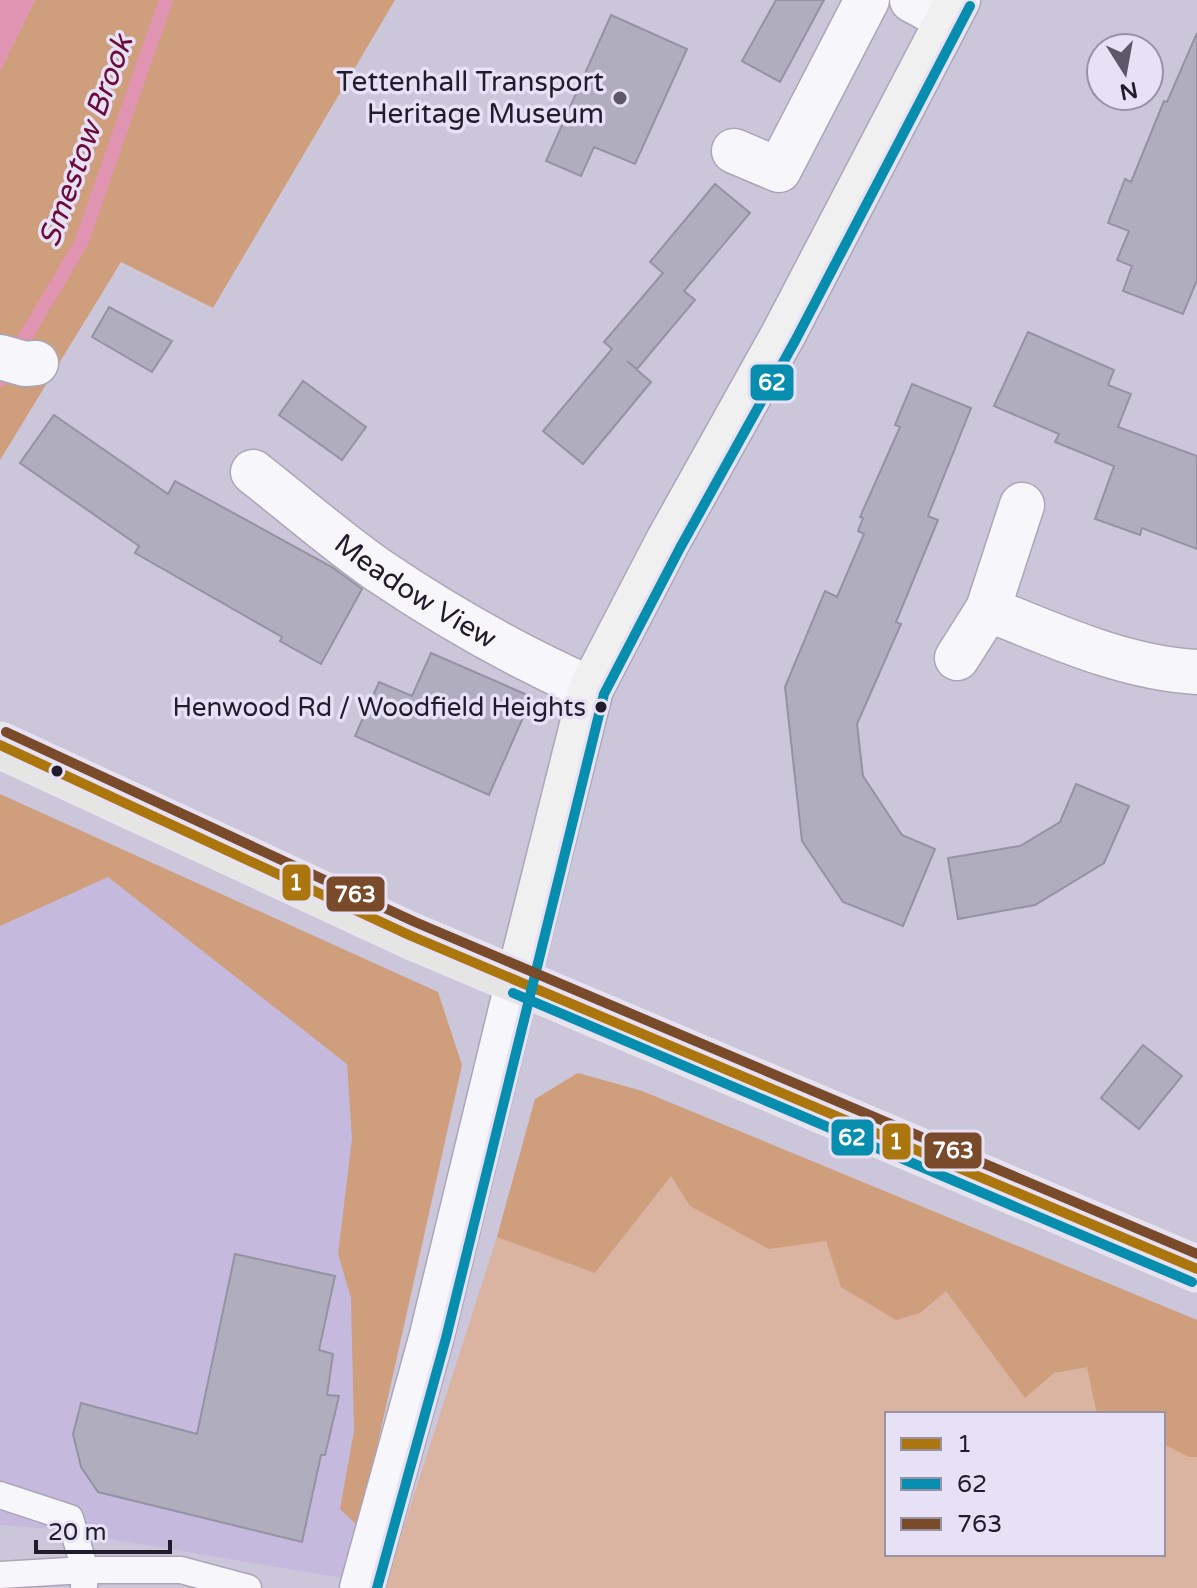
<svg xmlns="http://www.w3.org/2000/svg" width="1197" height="1588" viewBox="0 0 1197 1588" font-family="'Varela Round',sans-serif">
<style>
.built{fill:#c5badd}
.green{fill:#dab4a1;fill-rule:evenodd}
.forest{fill:#ce9e7d}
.water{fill:#e094b2}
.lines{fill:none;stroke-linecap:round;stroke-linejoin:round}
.stream{stroke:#e094b2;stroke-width:14}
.building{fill:#afadbe;stroke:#9492a3;stroke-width:2}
.service-casing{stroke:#aba6b7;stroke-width:29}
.minor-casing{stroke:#aba6b7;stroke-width:47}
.tertiary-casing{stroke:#aba6b7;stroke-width:47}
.secondary-casing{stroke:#aba6b7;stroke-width:47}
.trunk-casing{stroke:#e8e5ef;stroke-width:47}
.service{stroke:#f7f6fa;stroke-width:26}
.minor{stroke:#f7f6fa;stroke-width:44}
.tertiary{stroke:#f7f6fa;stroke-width:44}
.secondary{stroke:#f1f0f1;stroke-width:44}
.trunk{stroke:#e5e6e3;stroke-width:44}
.bus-1-casing{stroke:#e7e1f5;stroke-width:16}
.bus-2-casing{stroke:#e7e1f5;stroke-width:16}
.bus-3-casing{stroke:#e7e1f5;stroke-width:16}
.bus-1{stroke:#ac760f;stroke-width:10}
.bus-2{stroke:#078dad;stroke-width:10}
.bus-3{stroke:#7a4b2a;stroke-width:10}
.poi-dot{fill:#5d5869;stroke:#e7e1f5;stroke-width:3}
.bus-dot{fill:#211c2b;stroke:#e7e1f5;stroke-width:3}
.labels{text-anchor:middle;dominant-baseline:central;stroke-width:7;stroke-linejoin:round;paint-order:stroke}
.bus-label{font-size:26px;fill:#211c2b;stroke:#e7e1f5;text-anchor:end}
.poi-label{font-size:28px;fill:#211c2b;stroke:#e7e1f5;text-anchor:end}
.street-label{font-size:28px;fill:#211c2b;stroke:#e7e1f5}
.water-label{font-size:30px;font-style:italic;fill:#6c0b38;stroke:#e7e1f5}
.line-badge{stroke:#e7e1f5;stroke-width:3}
.badge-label{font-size:22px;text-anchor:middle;font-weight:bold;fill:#fff}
</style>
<rect width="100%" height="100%" fill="#ccc6db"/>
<path class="built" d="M47,816L438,992L462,1065L348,1579L50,1529L0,1525V914Z"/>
<path class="green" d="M578,1073L642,1091L1197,1320V1588H384L497,1237L535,1099ZM887,1414H1163V1554H887Z"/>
<path class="forest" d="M35,0H395L213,308L121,262L0,460V71Z
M0,794L438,992L462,1065L359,1527L340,1509L354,1431L351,1298L338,1254L352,1139L347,1064L108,877L0,926Z
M578,1073L642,1091L1197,1320V1457H1189L1163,1444V1414H1103L1096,1410L1087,1367L1054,1373L1025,1398L946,1291L920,1313L896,1320L841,1287L826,1241L769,1249L690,1206L671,1176L595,1273L497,1237L535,1099Z"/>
<path class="water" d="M0,0H35L0,71Z"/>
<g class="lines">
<path class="stream" d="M0,380L81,243L166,0"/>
</g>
<path class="building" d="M776,0H824L780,82L742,61Z
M611,15L687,49L635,164L594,147L581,176L546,161Z
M1197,33V280L1183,314L1123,291L1132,266L1117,260L1129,231L1108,223L1125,179L1131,182L1164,101L1167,102Z
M715,184L750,213L684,291L695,300L637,369L627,361L651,382L583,464L543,431L612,349L604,342L663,273L650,262Z
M109,307L172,341L152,372L92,337Z
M1028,332L1114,370L1108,385L1131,394L1118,427L1197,456V549L1142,528L1140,535L1095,519L1114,466L1055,442L1059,434L994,406Z
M303,381L366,427L342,460L279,415Z
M912,384L971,408L928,516L938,520L896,622L901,624L857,724L863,776L902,835L935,849L903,926L843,902L802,841L785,687L825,591L837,597L864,534L858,531L863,518L860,517L900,427L895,425Z
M54,415L168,494L175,481L332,567L362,589L321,664L280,641L282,637L135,553L139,546L20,463Z
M431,653L532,697L489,795L355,736L379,682L412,696Z
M1076,784L1129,806L1104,863L1035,905L958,919L948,858L1020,846L1060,822Z
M1143,1045L1182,1076L1139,1129L1101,1098Z
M235,1254L335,1276L319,1350L333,1354L327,1395L339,1396L325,1455H321L302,1542L98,1492L81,1467L73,1434L81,1403L197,1434Z"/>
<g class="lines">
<g class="service-casing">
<path id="service" d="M0,1495L70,1518L85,1570L84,1586
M0,1575L85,1570H181L248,1588"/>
</g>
<g class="minor-casing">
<g id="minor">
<path d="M912,0L947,19"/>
<path d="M734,151L779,170L867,0"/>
<path d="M0,357L25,364L36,363"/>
<path id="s1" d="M253,472C294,504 335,540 378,570C446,616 516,656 591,689"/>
<path d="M988,609C1055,636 1124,668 1197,672"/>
<path d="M957,658L988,609L1022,505"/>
</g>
</g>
<g class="tertiary-casing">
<path id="tertiary" d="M362,1588L432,1335L518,980"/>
</g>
<g class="secondary-casing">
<path id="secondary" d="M518,980L591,689L668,541L783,335L958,0"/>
</g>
<g class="trunk-casing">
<path id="trunk" d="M0,745L409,935L1197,1269"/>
</g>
<use href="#service" class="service"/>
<use href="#minor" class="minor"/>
<use href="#tertiary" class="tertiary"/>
<use href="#secondary" class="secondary"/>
<use href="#trunk" class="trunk"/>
<g class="bus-1-casing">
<path id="bus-1" d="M0,745L409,935L1197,1269"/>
</g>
<g class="bus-2-casing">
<path id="bus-2" d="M513,993L1192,1282
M377,1588L446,1338L604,694L680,548L795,341L970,6"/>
</g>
<g class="bus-3-casing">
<path id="bus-3" d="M6,732L415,922L1197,1254"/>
</g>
<use href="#bus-1" class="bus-1"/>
<use href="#bus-2" class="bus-2"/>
<use href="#bus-3" class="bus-3"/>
</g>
<circle class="poi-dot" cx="620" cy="98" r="8"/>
<g class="bus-dot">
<circle cx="601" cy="707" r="7"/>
<circle cx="57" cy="771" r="7"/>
</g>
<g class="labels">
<g class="bus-label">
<text x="586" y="707">Henwood Rd / Woodfield Heights</text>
</g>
<g class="poi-label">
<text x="604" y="82">Tettenhall Transport<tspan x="604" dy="32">Heritage Museum</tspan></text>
</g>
<g class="street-label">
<text stroke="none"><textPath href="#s1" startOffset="202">Meadow View</textPath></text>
</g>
<g class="water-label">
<text transform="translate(86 141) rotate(-70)">Smestow Brook</text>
</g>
</g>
<g class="line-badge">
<rect x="749" y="363" width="46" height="39" rx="8" fill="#078dad"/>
<rect x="281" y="863" width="31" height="39" rx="8" fill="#ac760f"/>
<rect x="325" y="875" width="61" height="38" rx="8" fill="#7a4b2a"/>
<rect x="830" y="1118" width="45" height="39" rx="8" fill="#078dad"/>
<rect x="881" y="1122" width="31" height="39" rx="8" fill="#ac760f"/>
<rect x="923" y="1131" width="60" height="39" rx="8" fill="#7a4b2a"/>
</g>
<g class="badge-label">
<text x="772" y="390">62</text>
<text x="296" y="890">1</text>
<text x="355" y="902">763</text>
<text x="852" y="1145">62</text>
<text x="896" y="1149">1</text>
<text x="953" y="1158">763</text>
</g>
<rect x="885" y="1412" width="280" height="144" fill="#e7e1f5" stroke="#9892a4" stroke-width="2"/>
<rect x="901" y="1438" width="40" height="12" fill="#ac760f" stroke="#9892a4" stroke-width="2"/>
<text x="957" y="1452" font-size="24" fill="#211c2b">1</text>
<rect x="901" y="1478" width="40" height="12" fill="#078dad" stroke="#9892a4" stroke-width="2"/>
<text x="957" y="1492" font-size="24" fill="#211c2b">62</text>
<rect x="901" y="1518" width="40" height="12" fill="#7a4b2a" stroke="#9892a4" stroke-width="2"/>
<text x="957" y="1532" font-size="24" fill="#211c2b">763</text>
<g transform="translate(1125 72) rotate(169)"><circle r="38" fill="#e7e1f5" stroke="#9892a4" stroke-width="2"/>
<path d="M0-6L14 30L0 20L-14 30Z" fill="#5d5869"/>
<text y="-12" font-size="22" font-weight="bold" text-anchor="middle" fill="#211c2b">N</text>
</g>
<path d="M36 1540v12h134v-12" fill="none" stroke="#211c2b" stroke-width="4"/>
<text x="48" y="1540" font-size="24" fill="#211c2b" stroke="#e7e1f5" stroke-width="6" paint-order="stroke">20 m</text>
</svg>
